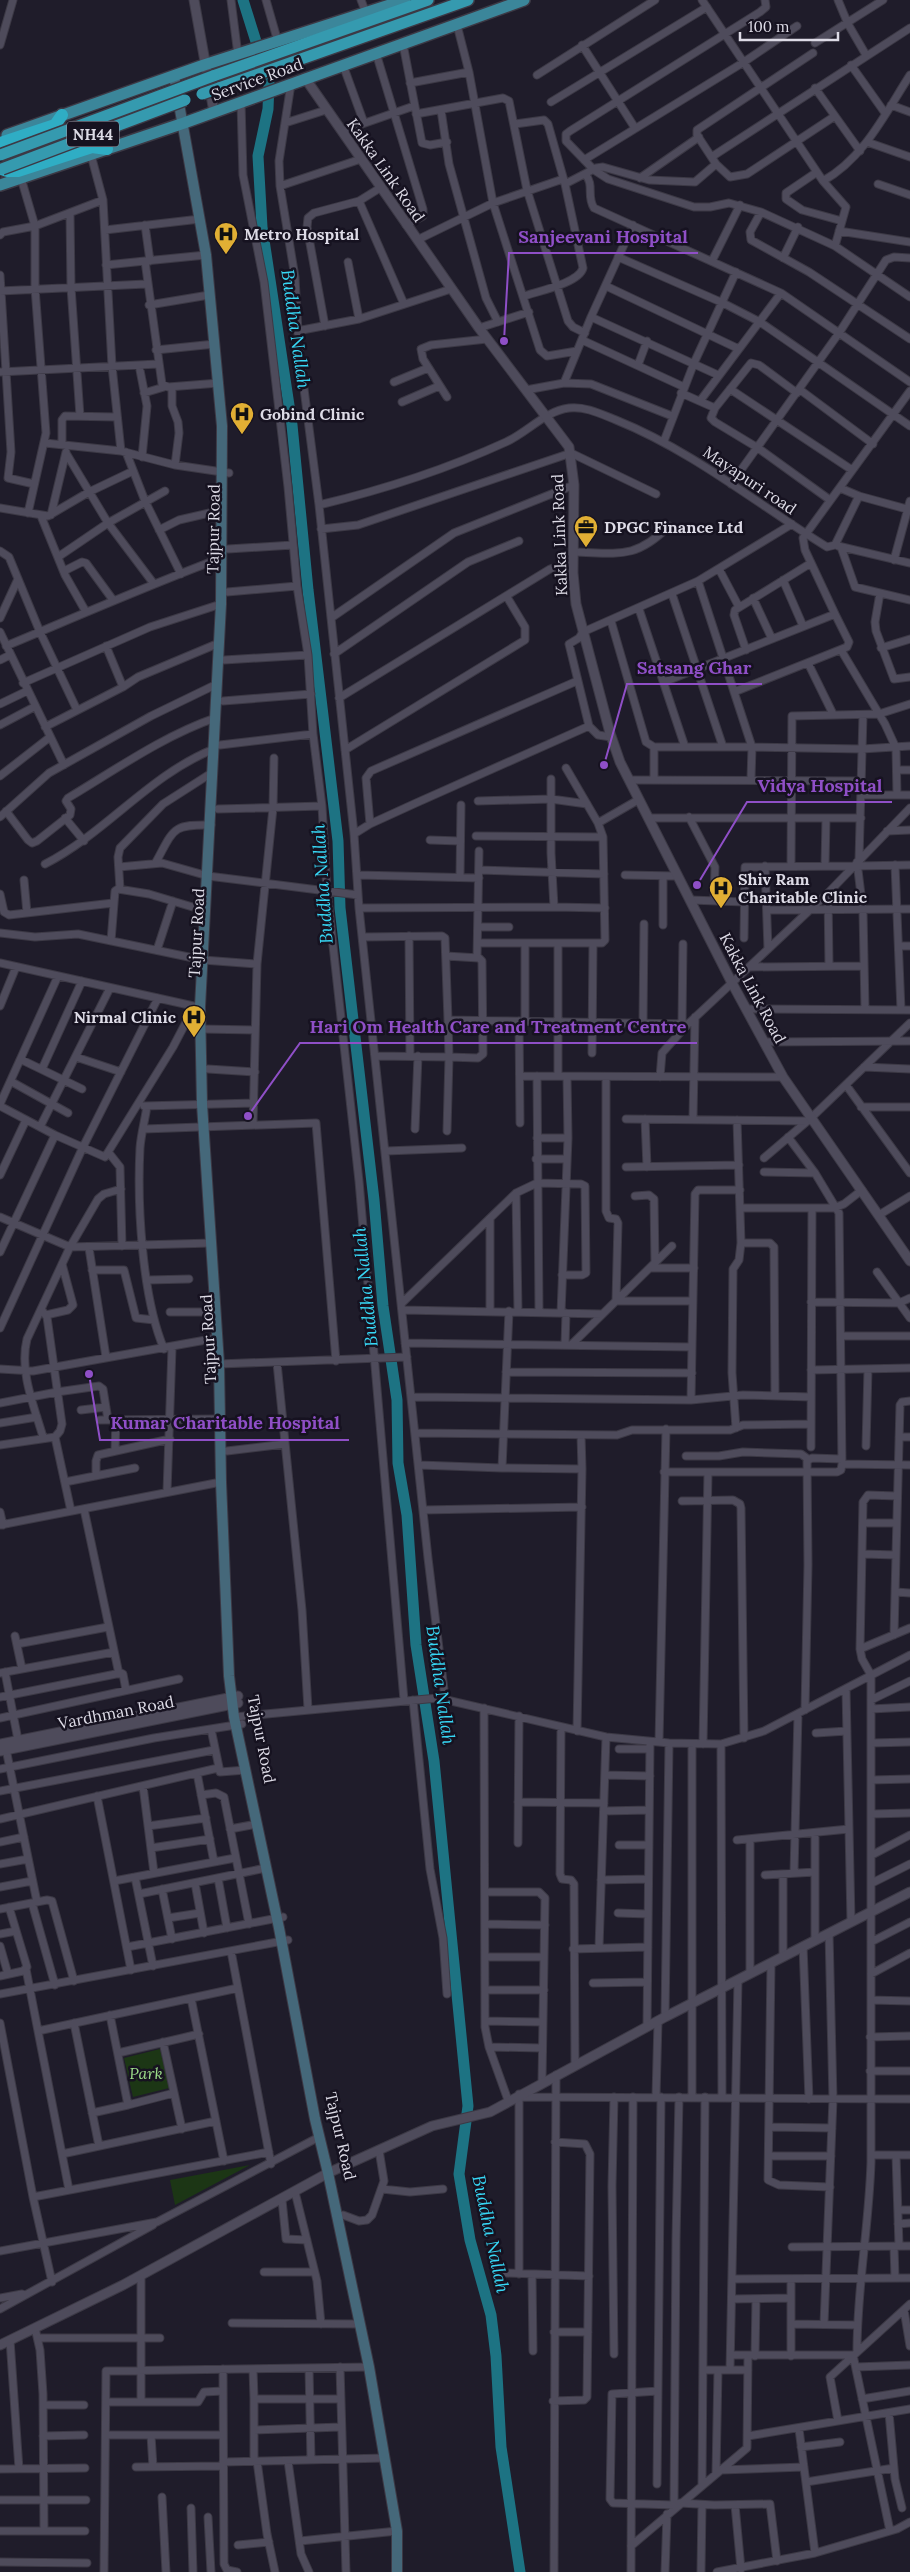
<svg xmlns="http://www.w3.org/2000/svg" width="910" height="2572" viewBox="0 0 910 2572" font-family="Lora,serif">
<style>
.green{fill:#1c3615}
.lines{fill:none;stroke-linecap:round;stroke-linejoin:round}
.river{stroke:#1d7383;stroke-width:11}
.minor-casing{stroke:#3c3945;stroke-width:9}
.tertiary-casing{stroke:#3c3945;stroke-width:11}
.secondary-casing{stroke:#3c3945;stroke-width:12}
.primary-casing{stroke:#3c3945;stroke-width:14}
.trunk-casing{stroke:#3c3945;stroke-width:14}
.motorway-casing{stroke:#3c3945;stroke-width:15}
.minor{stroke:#4e4b5b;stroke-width:7}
.tertiary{stroke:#4e4b5b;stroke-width:9}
.secondary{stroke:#45687a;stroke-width:10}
.primary{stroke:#3b869a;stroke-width:11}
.trunk{stroke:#359aaf;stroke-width:11}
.motorway{stroke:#2fadc4;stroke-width:12}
.trunk-bridge-casing{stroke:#3c3945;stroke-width:14;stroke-linecap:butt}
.trunk-bridge{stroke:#359aaf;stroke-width:11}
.labels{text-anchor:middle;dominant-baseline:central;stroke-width:5;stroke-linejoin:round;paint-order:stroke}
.shield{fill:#161220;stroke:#a19fab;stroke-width:1}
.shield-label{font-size:15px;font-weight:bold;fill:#dddbe6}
.street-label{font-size:16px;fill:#dddbe6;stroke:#161220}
.poi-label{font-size:16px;font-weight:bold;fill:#dddbe6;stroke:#161220;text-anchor:start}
.park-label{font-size:16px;font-style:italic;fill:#9cdd89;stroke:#161220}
.water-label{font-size:18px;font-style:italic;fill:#37d7f5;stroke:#161220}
.leader{fill:none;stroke:#8f4fc7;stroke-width:2}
.callout-dot{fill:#8f4fc7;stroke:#161220;stroke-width:2}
.callout-label{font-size:18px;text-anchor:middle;font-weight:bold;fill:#8f4fc7;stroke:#161220;stroke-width:5;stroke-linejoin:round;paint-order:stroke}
</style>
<rect width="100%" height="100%" fill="#1f1c2a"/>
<path class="green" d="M160,2049L169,2088L133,2097L124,2058Z
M250,2165L175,2205L170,2180Z"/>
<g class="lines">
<path class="river" d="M243,0L269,83L268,109L258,156L262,227L292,425L308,590L338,841L340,908L374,1200L383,1306L397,1400L398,1463L407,1515L416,1645L434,1761L468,2106L459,2174L470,2240L491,2315L496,2356L501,2447L520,2572"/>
<g class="minor-casing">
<path id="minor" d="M231,0L238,55
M266,0L278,42
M361,0L366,13
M702,0L823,181L846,207L835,246
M765,0L766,7L760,12L570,131L566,134V141L594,170L608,179L694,207H710L729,203L761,212L835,246L910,297
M838,0L848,24L866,55
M457,25L469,72L493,203L540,350L547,356L577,351
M815,43L883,0
M403,44L422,143L430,145L447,142
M0,45L13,0
M582,45L635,128
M376,53L423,209V216L406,225
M343,65L364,123
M851,65L885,113
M537,75L655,0
M410,83L469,72
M291,84L279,161L280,186L295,277L299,350L319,505L354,834L359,908L428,1558L445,1698
M815,88L860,151
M241,102L243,175L264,282L288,487L297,586L308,655L313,734L322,806L327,891L359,1181L404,1700
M551,102L707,7
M891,105L910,112
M441,110L449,164L486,298L498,322
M416,114L503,98L509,101L527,190L568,321L573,327L585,333
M285,123L326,110
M515,124L544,120L548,124L565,184L583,268C579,283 539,291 524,296
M342,131L414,106
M867,142L910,157
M91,155L103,200L112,366L121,451L175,465L229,473
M713,156L910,28
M584,160L744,62L797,26
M716,164L730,177L747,174L835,116
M817,172L786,193V199L802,210L842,221
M585,174C595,185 586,196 594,208L781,293L910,382
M640,178L699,137
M823,181C864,158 885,114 910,75
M565,184L596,168L603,167L649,180L695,182L716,164L697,135V130L813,53
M878,184L910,195
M280,186L361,159
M359,201L404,304
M761,212L750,232L751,240L809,272L910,339
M70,213L71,287L80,416
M145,225L150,261
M105,230L200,219
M839,231L910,242
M0,235L3,232L35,226L21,178
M417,240L493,203L563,179
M206,255L145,261L162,384L168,387L219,383
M618,257L723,303L760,322L910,426
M783,258L798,227
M712,261L740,205
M348,262L359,319
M106,265L145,261
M0,275L11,452L8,478L34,484
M606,286L739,349
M0,291L146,284
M149,305L209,295
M591,317L718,375
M325,326L307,227L308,218L314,213L359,201L380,188
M479,328L529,312
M297,331L359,319L451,289
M582,340L684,387
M156,350L215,344
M139,365L147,406L142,457
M638,365L647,341
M0,372L158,364
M394,382L428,368
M564,383L591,317L633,225
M172,387V406L178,422L179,433L175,465
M730,389L852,470
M799,389L873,444
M526,390L564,383L591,384L672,416
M144,393L164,387
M681,393L715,408L711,418L715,422L758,448L830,500
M447,397L423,359L421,349L431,345L487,339
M700,401L781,293
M402,402L439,386
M715,408L751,363L759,365L797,393
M664,441L694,363L736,272
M45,443L121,451
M62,444V420L65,416L117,417
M126,452L145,501L181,574
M66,453L108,523L154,584
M731,484L839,333L886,260L894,257L910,258
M840,488L859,496
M319,505C382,490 447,469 506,442C528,432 545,411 569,408C585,406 601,414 616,420C693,451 757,504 827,547L835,545L859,496L910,510
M0,508L48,516L89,492L133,471
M28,513L46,433L35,288V226L103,200
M51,515L66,452
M41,516L65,575L86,612
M321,529L358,525L571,453L656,494
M159,530L179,520L222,510
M838,546L910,563
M841,547L855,587L910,600
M228,549L293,545
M0,551L9,557L40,632L77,710
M573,552C618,553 635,560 669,526
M58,557L108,523L165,491
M894,560L910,501
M719,569L739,607
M64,571L82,562L86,563L113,600
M783,580L803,626
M698,581L752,747L862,749L910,746
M227,592L297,586
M880,593L875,622L876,631L894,679L910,677
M672,594L723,747
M753,598L772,639
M639,609L685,747
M0,618L18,579
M331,618L454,533L574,485
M611,621L646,742L654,747H752L751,779
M0,632L64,765
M6,646C78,616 149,585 221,558
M881,648L910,639
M746,650L734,615L735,610L811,563
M841,650L885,724L896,748L897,795
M334,654L468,562L519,541
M0,660L10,655
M224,660L308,655
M808,663L833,714
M664,682L835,614L805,550L803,538L910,391
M23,683L150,627L221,604
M123,687L138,677L219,643
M734,692L847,647L849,642L835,614
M339,698L550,569L573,562
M223,701L311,694
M0,704L27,691
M0,725L34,707
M45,727L123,687L106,646
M611,737L598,735L589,726L569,644L579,638L583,632L698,581L792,524
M220,745L313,734
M345,750L525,640V627L507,597
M897,770H910
M0,776L50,737
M551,779V853L554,907L605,908
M654,779V747
M629,780L862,781
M862,795H910
M478,801L551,799L587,804
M218,809L322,806
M6,811L28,840L32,843L37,841L70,815L71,809L66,801L68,798C115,770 163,736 215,718
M0,817L49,773L151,716L217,684
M689,817L715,867L714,901
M65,818L84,841
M648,818H861
M598,823L638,800
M370,824L366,778L371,771L577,681
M887,831L910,830
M354,834L370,824L416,803L589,726
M476,836L603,837
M430,840L460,841
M859,860L863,715
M156,862C174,829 172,824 211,825
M857,862L863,911L865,1009
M45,864C107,832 149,775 214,749
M791,865L792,716L879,714L910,704
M895,865L901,1010
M765,866L768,949
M825,866L826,818
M857,866L910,865
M119,867L162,863L208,876L358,895
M479,870L604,874
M358,875L479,878
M625,875L678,876
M663,876V925
M460,877L461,805
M24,880L27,913
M120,889L118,857L120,848L163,804L213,772
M828,893L829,966
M0,894L4,912L9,915L113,903
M691,900L744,902
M359,908L554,907
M767,910L910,909
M479,927H509
M0,933L35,937L78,934L203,960L257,964
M409,936L410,1056
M363,937L442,936L445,938L448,1020
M744,938L745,867L854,866
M111,941L115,891L118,889L149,894L206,911
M478,943H525
M558,943V1076
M899,946H910
M157,950L173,901
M446,956L479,958L482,961L483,1054L478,1058L449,1057L447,1131
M477,958L479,851
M0,963L198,1007
M749,967L863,966
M0,1006L16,967
M746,1009L910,1010
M519,1021L520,1123
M525,1021V943H602L605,940L603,837L598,823L566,768
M643,1024L644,924
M682,1024L683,944
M201,1029L255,1030
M764,1042L910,1041
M592,1053L593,943
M376,1056L449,1057L448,1020L688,1024
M76,1057L121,1072
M22,1060L82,1089
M864,1067L910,1069
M42,1069L82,981
M208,1069L255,1072
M520,1076L783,1077
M537,1076L539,1312
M660,1077L662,1053L688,1024L828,893L910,808
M606,1078V1211L609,1218L616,1219L618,1223L616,1301H693
M12,1082L68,1113
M846,1085L910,1173
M0,1104L58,976
M0,1106L55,1135L105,1157L173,1047L194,1007
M144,1106L254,1103
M147,1106C145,1120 141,1134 140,1148C137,1204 142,1297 164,1349
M861,1107H910
M693,1118L695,1017
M626,1119L808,1121
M645,1119L647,1167
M253,1125L257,964L273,808L274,758
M40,1127L110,988
M144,1129L316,1123L336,1361
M415,1129L418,1056
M788,1137L815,1173L839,1213L842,1464
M537,1138H568
M386,1151L462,1148
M109,1153L120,1167L122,1246
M764,1158L811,1118L910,1023
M536,1159H567
M626,1167L739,1165
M764,1172L815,1173
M0,1175L26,1120
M516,1193L518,1311
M635,1196L649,1195L654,1199L655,1263
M740,1208H834L844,1204L862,1190
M879,1215L910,1196
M0,1217L70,1247L212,1243
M741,1243H770L774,1247L775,1396
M89,1248L106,1357
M0,1252L55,1135
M650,1268H694
M92,1270H124L136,1318L154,1320
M877,1272L910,1318
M148,1280L189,1279
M811,1302L899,1303L910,1298
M402,1303L516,1193L537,1183L581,1184L585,1186L586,1273L582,1275H562
M41,1309L47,1317L62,1424L60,1431L55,1437
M403,1310L602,1314
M490,1310V1219
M509,1311L502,1468L582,1469L577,1731
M170,1312H216
M561,1313L568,1138L567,1077
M46,1315L68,1310L73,1305L62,1264
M0,1328L83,1147L158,998
M841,1336H910
M405,1343L692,1347L695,1194L698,1190H740
M565,1345L566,1313
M571,1345L672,1246
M277,1363L302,1610L308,1709
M219,1364L407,1357
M0,1369L33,1371L217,1338
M811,1370L910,1368
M506,1372L692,1373
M412,1397L691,1400L692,1347
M691,1400L743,1395L811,1397
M0,1403L57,1392L99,1386L103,1389L108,1420
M81,1410L106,1407
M100,1420L220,1419
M0,1423L37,1417
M736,1428L732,1373L733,1269L739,1260L741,1243L737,1120
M416,1433L617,1435L632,1430H730L743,1425L811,1424
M581,1435L582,1469
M43,1437C34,1406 19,1371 27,1339L70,1247L98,1199L104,1194L121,1189
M899,1437H910
M0,1445L55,1437L71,1511
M866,1446L868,1369
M811,1447L812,1209
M115,1450L116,1419
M227,1451L285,1444
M686,1456H719L743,1452L801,1454L808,1459
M419,1465L502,1468
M664,1472H837L841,1470L842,1464L910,1465
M96,1476V1461L98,1455L170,1439
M65,1482L135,1468
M167,1492L172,1348
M682,1501L733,1500L740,1504L741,1508L744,1738
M84,1509L119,1674
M423,1510L582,1507
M0,1512L3,1525
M863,1523H896
M0,1525L221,1482
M863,1554L896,1555L894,1635
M896,1555L900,1405L902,1402L910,1401
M896,1592L910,1593
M15,1636L22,1669
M17,1644L108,1627
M860,1649L910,1628
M5,1672L18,1740
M0,1673L114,1652
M846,1689L851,1921
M0,1697L121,1673L123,1674L126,1690
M413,1700L430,1869L443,1938L447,1994
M871,1700L910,1681
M484,1708L485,2027L489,2047L508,2100
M871,1709L910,1707
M805,1710L808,1565L807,1461L812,1458L842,1459
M234,1717L438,1698L606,1737L669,1743L721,1744L764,1731L910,1655
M0,1718L179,1679
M561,1727L560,1874L562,1879L571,1880L574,1884L575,2065
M211,1729L220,1772L246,1770
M816,1733L847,1731
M659,1742L666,1429
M871,1743L910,1742
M692,1744V2097
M703,1744L708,1472
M721,1744L722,2098
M6,1749L37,1902
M619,1749H650
M0,1769L154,1738L242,1724
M197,1773L214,1862
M605,1775L650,1776
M871,1780L910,1779
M143,1786L154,1873
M0,1791L214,1750
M201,1795L216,1793L224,1797L249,1924
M97,1796L131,1970
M518,1802L604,1803
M604,1811L649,1810
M871,1814L910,1813
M0,1819L218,1768
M148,1826L206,1818
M230,1829L257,1824
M815,1833V1940
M750,1839V1973
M737,1840L849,1829
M0,1842L24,1837
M518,1843L519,1716
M619,1845H649
M151,1848L210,1839
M872,1855L910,1835
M0,1864L28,1859
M794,1873L798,1714
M765,1875L815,1872
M135,1877L153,1966
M218,1878L227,1928
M601,1880L648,1879
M114,1881L235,1858
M195,1883L204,1933
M872,1883L910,1864
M0,1887L32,1881
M162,1889L172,1939
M485,1892H539L545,1898L542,2082
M139,1894L266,1868
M32,1903L55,1985
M0,1909L47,1900L52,1901L74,1981
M618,1913L648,1914
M168,1918L200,1913
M485,1924L545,1925
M0,1934L16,1931
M871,1942L910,1922
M0,1946L8,1974
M803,1946L809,2099
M127,1947L283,1917
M599,1948L606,1737
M573,1949L648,1947
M231,1951L271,2164
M783,1956V1874
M485,1957H544
M771,1963L768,2180L779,2185L830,2187
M26,1969L38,2031
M871,1974L910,1953
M0,1976L23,1971L27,1967L9,1907
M593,1983L647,1982
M485,1990H544
M0,1994L288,1940
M191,1998L224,2161
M871,2000L910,2001
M110,2015L128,2105L174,2093
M665,2017L669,1743
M485,2021L543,2022
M0,2023L33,2197L269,2152
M74,2023L99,2146
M647,2027L650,1742
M870,2037L910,2036
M163,2042L182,2129
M489,2047L542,2048
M118,2053L199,2034
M870,2071H910
M519,2094V2274
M519,2097L910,2099
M614,2097L612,2186L614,2354
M656,2097L658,2021
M92,2113L128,2105
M770,2127L832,2128
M62,2154L216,2121
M871,2155H910
M896,2155L899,2246
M769,2156H831
M382,2189L410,2192L443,2189
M69,2190L38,2031L238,1988
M295,2192L317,2281L321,2324
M33,2197L52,2282
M282,2200L286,2239L307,2240
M898,2210H910
M343,2215L359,2221L367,2220L372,2215L384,2181L379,2150
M898,2224L910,2223
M792,2247L910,2246
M894,2247L895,2278
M0,2251L157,2222L319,2137
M264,2272H314
M505,2273L589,2276
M532,2274L533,2351
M732,2279L910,2278
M791,2279V2356
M0,2298L22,2294
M732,2299L791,2298
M0,2309L153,2225
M904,2310L910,2346
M232,2323L360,2324
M791,2324L857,2325
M824,2324L833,2099L829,1933
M35,2328L40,2350L43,2394L44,2530
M554,2332H588
M38,2338H160
M10,2340L19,2469
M857,2351C857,2288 869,2226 871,2162V1675L862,1659L860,1649L863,1502L868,1495L897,1496
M731,2355H853L890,2531
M755,2356L756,2299
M340,2367L346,2572
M856,2367L910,2365
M309,2368L311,2460
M223,2369L224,2564L227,2570L237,2572
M253,2369L254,2399
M703,2370H748
M730,2370L738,1980
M658,2391L612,2394L610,2499L613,2503L674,2505
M862,2399L910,2391
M553,2401L584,2400L587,2397L590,2154L585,2144L555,2142
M106,2402H198L204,2392L223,2391
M141,2402V2275
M43,2405H84
M889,2413L895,2479L902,2508
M838,2421L830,2377L910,2304
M799,2429L815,2553
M254,2430L341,2427
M106,2435H223
M151,2435L153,2467
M43,2436L84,2435
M748,2436L910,2409
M801,2447L840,2442
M254,2461V2399H340
M257,2461L267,2534L275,2572
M288,2461L301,2554L309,2572
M223,2462L385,2458
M136,2467L223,2466
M0,2469L85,2468
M721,2470L804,2467
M716,2473L718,2370
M806,2482L894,2468
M657,2484L661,2097
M702,2484L705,2097
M162,2497L166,2572
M0,2500H86
M680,2503L714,2505L770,2504L777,2561
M735,2505L741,2569
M191,2508L193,2572
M674,2508L676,2240L679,2097
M208,2517L211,2572
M0,2531H85
M300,2541L397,2531
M238,2545L269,2542
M631,2546L747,2448L748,2356
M0,2562L87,2563
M104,2572L106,2371L369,2367
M554,2572L556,2075
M631,2572L633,2097
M665,2572L667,2514
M701,2572L702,2505
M717,2572L815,2553L897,2529L910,2522"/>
</g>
<g class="tertiary-casing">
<path id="tertiary" d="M194,0L214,112
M305,78L479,328L569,447L574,485L573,573L576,604L610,733L620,762L732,983L783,1077L910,1261
M0,1744L238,1696
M0,1751L238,1703
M0,2345L123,2285L328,2173L432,2126L490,2112L665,2017L910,1892"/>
</g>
<g class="secondary-casing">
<path id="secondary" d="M174,76L206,255L222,426L221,604L200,1007L202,1104L219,1364L221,1482L229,1676L234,1717L279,1928L315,2119L328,2173L369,2367L397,2531V2572"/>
</g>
<g class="primary-casing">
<path id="primary" d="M7,135L204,65L405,0
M0,185L184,123L524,0"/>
</g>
<g class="trunk-casing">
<path id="trunk" d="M213,76L428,0
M219,88L468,0"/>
</g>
<g class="motorway-casing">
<path id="motorway" d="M0,143L55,125L62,115
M2,169L7,171H18L92,147L107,149"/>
</g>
<use href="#minor" class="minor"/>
<use href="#tertiary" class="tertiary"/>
<use href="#secondary" class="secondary"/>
<use href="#primary" class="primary"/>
<use href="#trunk" class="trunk"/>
<use href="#motorway" class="motorway"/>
<g class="trunk-bridge-casing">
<path id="trunk-bridge" d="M202,94L219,88
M0,155L213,76
M2,169L185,100"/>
</g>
<use href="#trunk-bridge" class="trunk-bridge"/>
</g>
<defs>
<g id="hospital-pin" transform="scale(1.25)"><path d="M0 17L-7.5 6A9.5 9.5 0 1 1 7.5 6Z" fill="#e1af34" stroke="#161220"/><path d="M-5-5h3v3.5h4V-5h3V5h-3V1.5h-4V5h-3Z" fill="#111"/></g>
<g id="office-pin" transform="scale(1.25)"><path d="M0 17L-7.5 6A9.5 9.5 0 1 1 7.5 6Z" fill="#e1af34" stroke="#161220"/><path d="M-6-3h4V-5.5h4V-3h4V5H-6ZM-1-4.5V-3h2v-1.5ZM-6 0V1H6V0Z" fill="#111"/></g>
</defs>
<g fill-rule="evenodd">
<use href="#hospital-pin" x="226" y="234"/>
<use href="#hospital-pin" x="242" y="414"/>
<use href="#office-pin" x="586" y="527"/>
<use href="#hospital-pin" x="721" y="888"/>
<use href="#hospital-pin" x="194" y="1017"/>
</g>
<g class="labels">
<rect class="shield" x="67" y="121.5" width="52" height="25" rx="4"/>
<g class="shield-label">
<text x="93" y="134">NH44</text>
</g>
<g class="street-label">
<text transform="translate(257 79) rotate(-20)">Service Road</text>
<text transform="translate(386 170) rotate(55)">Kakka Link Road</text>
<text transform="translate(750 480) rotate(34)">Mayapuri road</text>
<text transform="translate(213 529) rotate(-89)">Tajpur Road</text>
<text transform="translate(559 535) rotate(-92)">Kakka Link Road</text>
<text transform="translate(196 933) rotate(-87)">Tajpur Road</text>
<text transform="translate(753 988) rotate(62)">Kakka Link Road</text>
<text transform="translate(208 1339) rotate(-93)">Tajpur Road</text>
<text transform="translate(116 1712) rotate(-11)">Vardhman Road</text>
<text transform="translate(262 1739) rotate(79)">Tajpur Road</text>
<text transform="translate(341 2136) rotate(77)">Tajpur Road</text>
</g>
<g class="poi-label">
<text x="244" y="234">Metro Hospital</text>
<text x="260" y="414">Gobind Clinic</text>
<text x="604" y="527">DPGC Finance Ltd</text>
<text x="738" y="879">Shiv Ram<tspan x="738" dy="18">Charitable Clinic</tspan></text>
<text x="176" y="1017" text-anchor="end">Nirmal Clinic</text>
</g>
<g class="park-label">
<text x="146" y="2073">Park</text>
</g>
<g class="water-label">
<text transform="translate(296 329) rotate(82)">Buddha Nallah</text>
<text transform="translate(322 884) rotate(-94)">Buddha Nallah</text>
<text transform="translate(365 1287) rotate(-96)">Buddha Nallah</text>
<text transform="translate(441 1685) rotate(82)">Buddha Nallah</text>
<text transform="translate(491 2234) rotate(78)">Buddha Nallah</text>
</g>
</g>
<path class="leader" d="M504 341L509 253H698M604 765L627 684H762M697 885L747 802H892M248 1116L300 1043H697M89 1374L100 1440H349"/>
<g class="callout-dot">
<circle cx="504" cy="341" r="5"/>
<circle cx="604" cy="765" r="5"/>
<circle cx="697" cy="885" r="5"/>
<circle cx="248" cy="1116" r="5"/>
<circle cx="89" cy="1374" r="5"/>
</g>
<g class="callout-label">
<text x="603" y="243">Sanjeevani Hospital</text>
<text x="694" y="674">Satsang Ghar</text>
<text x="820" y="792">Vidya Hospital</text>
<text x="498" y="1033">Hari Om Health Care and Treatment Centre</text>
<text x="225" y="1429">Kumar Charitable Hospital</text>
</g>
<path d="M740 32v8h98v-8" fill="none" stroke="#dddbe6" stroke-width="2.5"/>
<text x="748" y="32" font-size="15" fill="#dddbe6" stroke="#161220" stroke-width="4" paint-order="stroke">100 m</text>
</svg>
